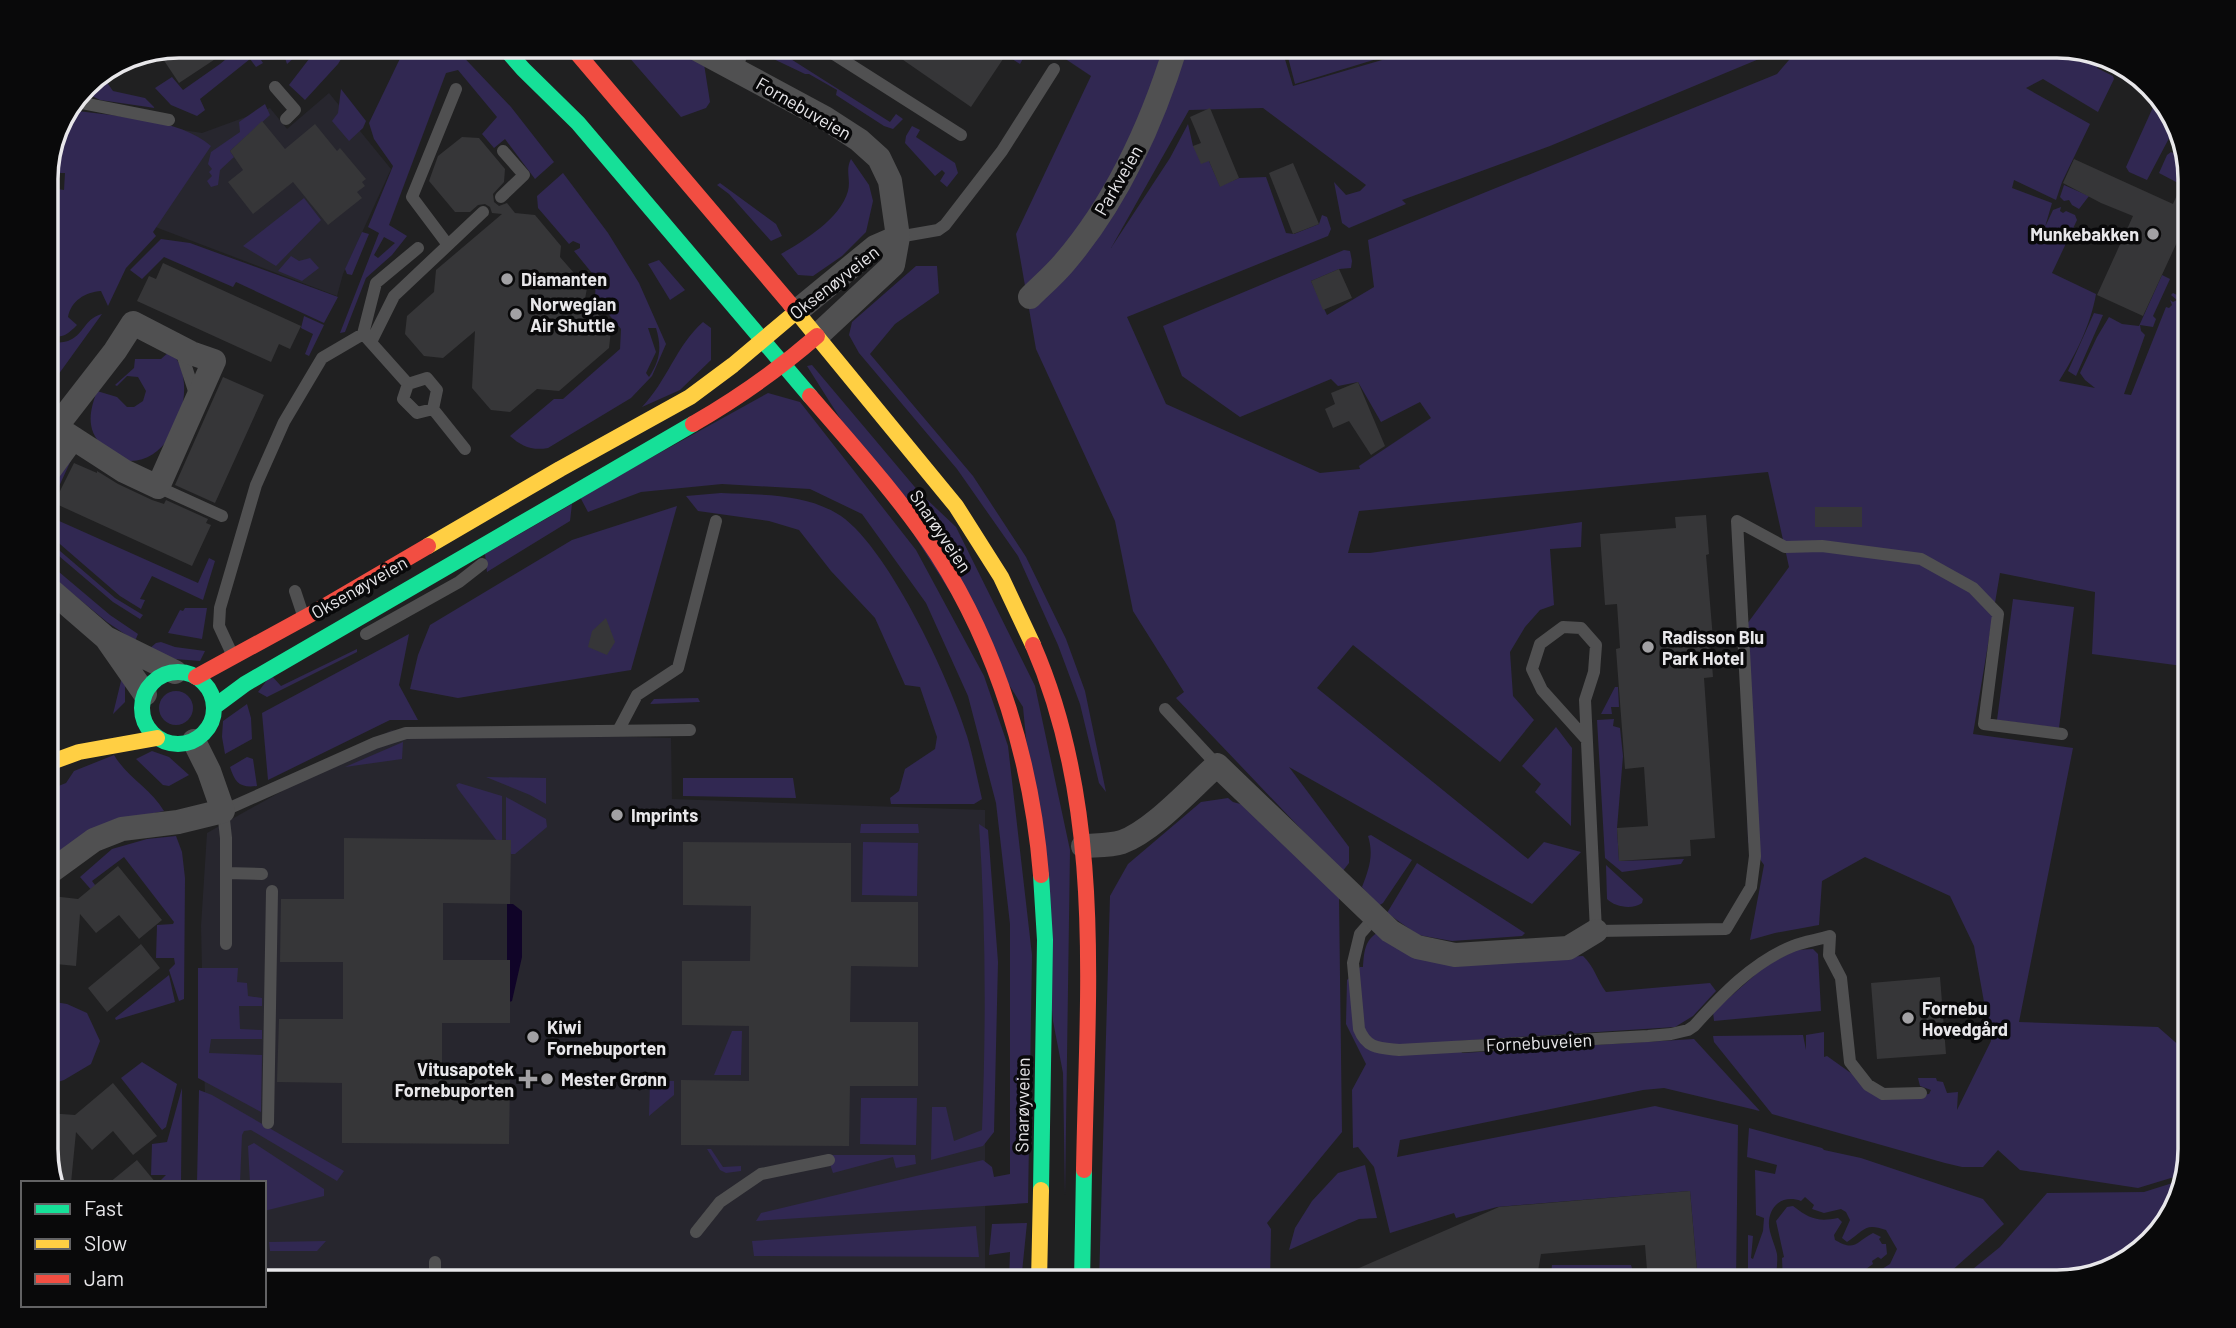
<svg xmlns="http://www.w3.org/2000/svg" width="2236" height="1328" viewBox="0 0 2236 1328" font-family="Barlow,sans-serif">
<style>
.built{fill:#27262e}
.green{fill:#312852;fill-rule:evenodd}
.water{fill:#100428}
.building{fill:#363638}
.lines{fill:none;stroke-linecap:round;stroke-linejoin:round}
.lane{stroke:#505051;stroke-width:12}
.street{stroke:#505051;stroke-width:24}
.fast{stroke:#16e098;stroke-width:16}
.slow{stroke:#ffcf43;stroke-width:16}
.jam{stroke:#f24e42;stroke-width:16}
.poi-dot{fill:#a2a1a4;stroke:#09090a;stroke-width:2.5}
.labels{text-anchor:middle;dominant-baseline:central;stroke-width:7;stroke-linejoin:round;paint-order:stroke}
.street-label{font-size:18px;fill:#e8e7ea;stroke:#09090a}
.poi-label{font-size:18px;font-weight:bold;fill:#e8e7ea;stroke:#09090a;text-anchor:start}
.rim{fill:none;stroke:#e8e7ea;stroke-width:3.5}
</style>
<rect width="100%" height="100%" fill="#202021"/>
<path class="built" d="M329,93L391,169L343,274L337,296L79,198L82,114L202,133L270,108L287,129Z
M391,730L671,738L672,799L985,810V1282H264V1183H207L201,926L207,833Z"/>
<path class="green" d="M242,46H248L257,56L265,46H277L278,59L261,60L263,63L256,67L250,59L200,99L205,110L197,116L171,105L155,88L172,77L183,90L220,64Z
M281,46H297L295,57L287,64Z
M319,46H349L338,64L305,100L289,85Z
M406,46H453L511,107L554,162L535,179L505,139L494,148L482,134L497,117L458,70L446,73L389,225L407,236L392,255L366,278L345,332L340,333L379,233L368,227L393,166L374,139L369,123ZM384,237L395,243L378,258L374,255Z
M604,46H662L678,55L704,64L710,102L706,108L681,117L621,48L611,55Z
M757,46H776L775,49L890,122L896,114L903,119L893,129L884,126L836,95L837,90L809,74H805L757,51L755,48Z
M992,46H1030L1020,64Z
M1046,46H1281L1293,86L1406,53V50L1295,84L1285,46H1790L1550,146L1402,200L1406,204L1349,228L1342,223L1334,182L1346,195L1360,191L1366,185L1263,108L1189,110L1111,248L1170,158L1188,124L1193,146L1209,161L1220,186L1239,178L1266,177L1286,233L1294,234L1319,224L1322,215L1327,217L1331,229L1328,236L1127,317L1166,404L1320,473L1360,469L1359,466L1431,418L1420,402L1381,422L1358,382L1338,386L1331,379L1240,417L1182,376L1163,326L1344,250L1350,251L1352,261L1351,268L1339,269L1311,281L1327,315L1374,287L1368,240L1777,74L1801,46H2057L2107,59L2097,68L2113,76L2114,79L2098,112L2043,79L2026,88L2090,124L2062,182L2056,200L2014,180L2012,188L2052,203L2045,227L2053,210L2061,207L2060,211L2063,213L2066,211L2075,215L2077,220L2052,273L2096,294C2091,324 2075,356 2059,381L2095,388L2085,380L2080,373L2097,337L2109,317L2122,324L2139,326L2162,275L2170,279L2153,316L2156,319L2153,327L2140,325L2141,331L2145,335L2124,394L2131,395L2166,307L2169,308L2172,305L2170,300L2173,302L2177,300L2171,295L2173,293L2177,295L2180,291L2184,292L2187,284L2184,281L2190,267V667L2092,654L2095,592L2000,573L1973,734L2073,748L2019,1022L2158,1027L2190,1055V1149L2184,1174L2138,1188L2020,1170L1998,1150L1983,1167H1962L1945,1163L1772,1114L1714,1042L1713,1036L1803,1035L1806,1050V1035L1824,1032V1057L1827,1056L1883,1096L1895,1098L1929,1094L1931,1090L1920,1086L1918,1078H1936L1937,1081L1943,1082L1947,1093L1958,1092L1957,1110L1991,1041L1974,946L1950,896L1865,857L1822,881L1819,925L1775,933L1750,940L1764,865L1748,842L1744,628L1789,567L1768,472L1359,511L1348,553H1370L1582,522L1581,547L1550,549L1554,605L1540,610L1525,627L1510,652L1513,696L1534,720L1500,762L1353,645L1317,688L1528,859L1544,842L1581,852L1532,904L1289,767L1349,847V863L1342,872L1176,698L1184,692L1133,611L1115,521L1036,349L1016,234L1091,76Z
M101,74L113,91L145,98L155,108L100,100L82,91L85,84Z
M341,89L366,121L363,128L349,141L332,121L338,113Z
M265,104L270,115L230,151L234,157L220,170L218,185L211,187L207,181L212,176L209,172L212,169L208,164L211,152L240,132L239,122Z
M2154,105L2173,114L2176,125L2147,180L2129,172L2126,167Z
M78,111C119,117 179,118 211,146L153,232L156,236L126,268L108,306L101,291C85,292 71,301 68,317L77,325C65,337 63,338 46,335V320L50,315L46,310V181L55,182L58,189L64,190L65,173H57L55,177L46,171L63,133L68,131L69,126Z
M912,126L920,130L916,137L955,163L958,173L947,187L940,181L945,173L942,170L935,176L905,143L906,136Z
M2171,152L2187,159L2190,171V182L2178,183L2159,173L2167,155Z
M851,159L869,185L873,201L866,232L842,256L813,276L798,275L781,254C805,240 840,219 848,191C851,179 845,170 851,159Z
M563,173L608,233L639,283L666,344L652,376L631,398L548,448C532,451 521,446 510,436L554,399H563L620,349L621,329L595,298L596,278L574,251L580,248V244L573,241L569,244L538,208L537,196ZM648,328H656C662,348 660,360 649,377L646,373L656,352Z
M720,183L776,224L782,236L771,241L729,194L717,185Z
M2064,185L2089,196L2079,209L2072,205L2069,200L2064,201L2060,197Z
M304,198L321,220L276,266L243,246Z
M362,232L369,234L352,275L347,274L345,269Z
M161,239L190,243L338,297L324,323L236,282L233,287L164,257L142,279L130,270Z
M291,256L299,261L310,258L319,268L302,281L278,271Z
M659,260L685,290L670,300L648,264Z
M916,266H937L939,293L895,324L870,354L973,476L1026,557L1066,639L1085,691L1106,792L1099,783L1080,704L1058,645L1018,556L957,469L859,353L849,335L852,322Z
M2094,313L2103,315L2076,376L2068,371Z
M102,314L53,382L46,391V355L53,343C58,342 65,343 70,340C84,334 84,319 102,314Z
M304,316L324,325L309,356L305,354L313,334L301,328Z
M703,322L711,328V360L680,390L642,407C667,381 676,346 703,322Z
M170,351C202,380 176,462 130,461C129,461 121,461 119,460C114,458 107,450 103,446C85,430 90,410 97,391L117,397L127,407H134L143,401L146,391L138,377L127,376L117,386L115,385L134,368L135,359H161Z
M812,365L919,492L956,527L1035,686L1070,850L1065,1195L1063,1073L1053,1021L1023,707L807,366Z
M768,393L800,402L916,550L984,676L1008,746L1032,955L1028,1203L756,1221L761,1213L983,1160L992,1167L994,1177L1010,1174V924L996,803L968,696L926,603L862,514L810,489L722,484L641,492L588,512L580,497Z
M73,456L49,508L46,506V485Z
M721,493C760,495 802,493 836,513C885,540 951,682 967,736C973,756 977,778 982,799L974,804H891L890,798L899,791L905,769L935,749L937,737L920,687L905,685L875,618L831,571L799,530L769,521L698,511L686,496Z
M572,504L570,521L487,572L485,554Z
M677,506L631,670L458,698L410,689L418,655L430,625L572,540Z
M48,516L198,583L209,558L215,561L203,600L152,576L140,599L145,600L141,609L120,596L46,532V520Z
M46,539L115,598L143,615L140,619L113,602L46,545Z
M46,561L110,615L138,634L135,641L107,622L46,572Z
M2013,599L2074,607L2059,728L1997,720Z
M185,608H207L202,639L168,633L180,610L183,611Z
M409,634L399,685L418,720H390L268,780L262,713Z
M161,642L175,647L205,651L200,661L175,659L149,649L156,643Z
M357,649V652L267,697L258,692L271,675L281,686Z
M122,677L125,684V702L113,714Z
M1615,687H1618L1619,707H1611L1612,714H1601Z
M159 708a17 17 0 1 1 34 0a17 17 0 1 1-34 0Z
M698,698L700,702L650,704L654,699Z
M247,704L251,718L252,739L225,754L222,737L223,721Z
M1614,719L1613,726L1620,728L1623,756L1617,828L1619,861L1684,859L1681,864L1622,872L1605,858L1597,720Z
M1556,727L1572,748L1571,826L1535,792L1541,784L1522,766Z
M403,742L402,759L345,767Z
M152,751L169,757L189,775L169,786L163,785L136,759Z
M114,755C127,777 151,789 164,811L140,816L46,865V791L66,783L74,771Z
M247,757L253,759L257,786C240,788 235,783 230,767Z
M486,777L546,778V804L530,795Z
M683,778H793L796,798L683,796Z
M459,783L502,796V841H497L458,789L456,785Z
M506,797L546,819L547,827L515,854H511L506,841Z
M1228,798L1233,802L1244,805L1339,898L1342,1132L1267,1223L1271,1229L1270,1282H1099L1110,896L1128,864L1201,802Z
M861,824H918L919,833H860Z
M979,824L988,830L998,962L994,1132L983,1146L931,1160L932,1107H946L954,1141L982,1130C986,1028 986,926 979,824Z
M1371,835L1412,860L1383,903L1378,906L1362,887C1369,869 1374,855 1368,836Z
M176,836L182,852L185,878L184,999L179,1001L169,970L175,964L174,958H156L157,925L173,924L174,922L124,857L92,881L95,885L94,893L80,877L112,849L147,839Z
M863,842L918,843L917,896L862,895Z
M1417,863L1525,933L1522,936L1452,941L1418,935L1387,913Z
M1606,865L1643,899L1642,903C1632,910 1615,907 1607,899Z
M1377,933L1522,959L1583,956C1594,966 1597,980 1606,992L1710,983L1716,991L1693,1016L1675,1027L1457,1041L1462,1053L1694,1039L1760,1111L1664,1088L1643,1090L1400,1140L1397,1157L1655,1106L1738,1125L1736,1282H1698L1690,1191L1497,1207L1456,1218L1454,1213L1390,1233L1374,1167L1358,1147L1353,1148L1352,1090L1366,1064L1346,1024L1347,980L1360,967H1363C1364,954 1364,941 1377,933Z
M1813,949L1818,954L1821,1011L1714,1021L1713,1012L1765,966L1796,950Z
M198,968H238L237,982L247,983L248,996L262,998V1006H239L240,1029L262,1030V1039H211L209,1053L262,1055L261,1112L198,1078Z
M169,975L175,1002L116,1020L115,1018Z
M49,1001L67,1004L87,1013L100,1041L91,1064L64,1080L49,1085L46,1081V1003Z
M732,1031H742L741,1075H714Z
M142,1062L177,1084L166,1127L162,1130L121,1078Z
M650,1081H674V1095L649,1116Z
M182,1088L181,1183H158L166,1175H151L152,1144L167,1142Z
M199,1090L212,1095L344,1171L337,1181L251,1130L244,1131L242,1135L240,1183H197Z
M861,1098H917L916,1145L860,1144Z
M1749,1128L1822,1148L1824,1150L1861,1158L1983,1199L2004,1224L1939,1282H1861L1890,1264L1897,1249L1886,1230C1864,1222 1864,1231 1847,1242L1842,1238L1850,1220L1846,1212L1841,1209L1824,1213L1812,1209L1814,1205L1805,1197L1801,1201C1785,1195 1771,1203 1769,1221C1768,1232 1775,1244 1777,1254C1778,1264 1776,1273 1775,1282H1748V1235L1753,1236L1751,1258L1753,1259L1763,1231L1764,1218L1756,1215L1755,1170L1775,1174L1777,1165L1747,1157Z
M254,1143L324,1189V1196L264,1211V1183H250L248,1146Z
M707,1149H711L723,1167L741,1166V1171L726,1173L720,1170Z
M827,1155H915L916,1164L896,1168L893,1157L833,1173Z
M1365,1165L1377,1218L1359,1219L1289,1250L1295,1228L1312,1201L1338,1173Z
M2182,1180L2172,1216L2123,1265L2057,1282H1970L1972,1279L1957,1282L2000,1247L2047,1193L2144,1192Z
M1793,1206C1810,1219 1818,1222 1838,1218L1842,1222L1834,1235L1835,1240C1855,1252 1856,1242 1873,1233L1881,1237L1879,1239L1882,1244H1886L1887,1254L1881,1259L1878,1257L1872,1261L1873,1264C1845,1284 1841,1282 1807,1280L1803,1282H1783L1782,1258L1784,1257L1776,1221L1787,1207Z
M1027,1223L1021,1282H1009L1010,1252L989,1255L992,1224Z
M976,1226L979,1257L754,1256L752,1241Z
M326,1241L317,1251H270L269,1242Z
M1552,1265H1631L1636,1282H1550Z"/>
<path class="water" d="M507,904H513L522,911V957L512,1001L507,1003Z"/>
<path class="building" d="M179,46H235L179,83L159,53L168,48Z
M883,46H982L1003,59L971,107Z
M1210,108L1239,178L1220,187L1209,161L1201,164L1193,146L1201,143L1190,117Z
M262,121L285,149L315,124L337,151L340,148L366,179L362,182L365,186L357,192L362,198L328,225L293,182L253,214L228,182L243,170L230,151Z
M462,137L479,138L505,169L504,182L493,194L494,202L499,206L507,203L515,213L535,215L561,246L560,257L587,288L585,299L611,330L609,348L559,391L537,389L510,412L491,410L472,388L475,331L443,358L424,356L405,334L407,316L434,292L436,270L502,214L492,213L490,207L485,204L478,205L470,212H455L429,181L438,156Z
M2074,159L2173,204L2189,168L2190,214L2143,316L2097,295L2133,216L2101,203L2063,183Z
M1293,163L1319,224L1293,234L1269,173Z
M163,263L301,326L290,349L279,344L271,362L137,301L149,276L156,279Z
M1339,269L1352,298L1323,310L1311,281Z
M223,377L264,395L215,503L175,485Z
M1358,382L1385,446L1371,455L1349,421L1333,428L1325,409L1335,404L1331,393Z
M74,463L97,473V471L118,484L152,500L164,504L166,500L208,519L206,523L211,525L192,566L54,503Z
M1815,507H1862V527H1815Z
M1706,515L1709,554L1706,555L1713,639H1710L1713,677L1704,678L1715,838L1690,840L1691,856L1619,861L1617,828L1648,826L1644,767L1625,769L1616,649L1620,648L1617,604L1605,605L1600,534L1676,528L1675,517Z
M606,618L615,642L607,655L588,647L592,631Z
M344,838L511,840L510,904L443,903V960H510V1023H442V1080H510L509,1144L342,1143V1083L277,1082L279,1019H343V962H280L281,899H344Z
M683,842L851,843V902H918V967L851,966L850,1022H918V1086H850L849,1146L681,1145V1080L749,1081V1026L682,1025V961H750L751,906L683,905Z
M118,866L162,920L139,939L119,915L96,933L80,914L76,966L46,963L52,896L78,899Z
M141,944L160,968L107,1012L88,988Z
M1940,977L1946,1054L1877,1059L1871,983Z
M113,1083L157,1136L133,1155L113,1131L92,1150L76,1132L71,1183L53,1182L46,1157L47,1113L75,1115Z
M137,1160L156,1183H109Z
M1690,1191L1698,1282H1648L1645,1245L1541,1254L1536,1282H1327L1499,1207Z"/>
<g class="lines">
<path class="lane" d="M821,46L961,135
M723,62L730,46
M736,69L745,46
M275,87L295,110L286,119
M77,102L169,120
M501,197L524,175L503,151
M898,237L938,230L945,225L1002,151L1054,69
M448,245L412,197L456,89
M366,337L408,384L403,399L417,413L433,409L465,449
M371,342L394,296L483,212
M181,351L196,397
M408,384L427,378L437,390L433,409
M158,487L222,516
M295,591L303,615
M366,634L459,582L482,564
M232,654L219,626L220,608L256,485L284,422L322,358L363,334L376,283L418,248
M1165,709L1217,765
M618,731L637,695L678,668L716,521
M1587,740L1542,690L1532,669L1540,644L1563,627L1581,628L1596,645L1594,672L1585,700L1596,931L1726,929L1751,887L1755,856L1737,521L1785,547L1822,546L1921,559L1973,588L1998,614L1984,724L2062,734
M226,873L262,874
M1375,917L1360,934L1353,963L1359,1029C1367,1049 1379,1048 1399,1050L1648,1036L1671,1034L1688,1030L1694,1026C1722,995 1753,962 1793,946C1805,941 1818,940 1830,936L1829,955L1841,978L1850,1062L1868,1085L1883,1094L1921,1093
M226,944V838L223,811L375,743L406,733L690,730
M268,1123L272,891
M696,1232L720,1202L761,1174L829,1160
M435,1282V1262
M749,1282V1281"/>
<path class="street" d="M691,46L825,118L859,140L879,158L890,181L898,237L893,265L817,336
M1030,297C1041,286 1054,275 1064,263C1118,200 1152,124 1176,46
M797,311L875,247L898,237
M133,323L191,353L214,361L158,487L124,471L56,427L115,351Z
M46,475L73,438
M46,586L106,638
M145,694L106,638L175,672
M1083,846C1096,845 1110,846 1122,842C1154,830 1191,788 1217,765L1390,931L1417,947L1455,955L1568,948L1596,931
M46,875L94,840L122,829L178,822L223,811L209,771L194,741"/>
<path class="fast" d="M503,46L523,69L578,123L810,396
M142 708a36 36 0 1 1 72 0a36 36 0 1 1-72 0Z
M214,707L245,684L693,424
M1041,1190L1045,940L1041,875
M1082,1282L1084,1170"/>
<path class="slow" d="M791,305L956,506L1001,577L1033,645
M428,546L560,469L690,397L733,365L797,311
M46,764L79,752L157,738
M1039,1282L1041,1190"/>
<path class="jam" d="M571,46L791,305
M810,396C854,447 900,498 937,554C998,649 1032,763 1041,875
M693,424C738,398 778,370 817,336
M1033,645C1105,810 1087,994 1084,1170
M196,677L315,612L428,546"/>
</g>
<g class="poi-dot">
<circle cx="2153" cy="234" r="7"/>
<circle cx="507" cy="279" r="7"/>
<circle cx="516" cy="314" r="7"/>
<circle cx="1648" cy="647" r="7"/>
<circle cx="617" cy="815" r="7"/>
<circle cx="1908" cy="1018" r="7"/>
<circle cx="533" cy="1037" r="7"/>
<path d="M524.5 1068.5h7v7h7v7h-7v7h-7v-7h-7v-7h7z"/>
<circle cx="547" cy="1079" r="7"/>
</g>
<g class="labels">
<g class="street-label">
<text transform="translate(804 108) rotate(30)">Fornebuveien</text>
<text transform="translate(1118 180) rotate(-60)">Parkveien</text>
<text transform="translate(834 282) rotate(-38)">Oksenøyveien</text>
<text transform="translate(941 531) rotate(56)">Snarøyveien</text>
<text transform="translate(359 587) rotate(-30)">Oksenøyveien</text>
<text transform="translate(1539 1042) rotate(-3)">Fornebuveien</text>
<text transform="translate(1022 1105) rotate(-89)">Snarøyveien</text>
</g>
<g class="poi-label">
<text x="2139" y="234" text-anchor="end">Munkebakken</text>
<text x="521" y="279">Diamanten</text>
<text x="530" y="304">Norwegian<tspan x="530" dy="21">Air Shuttle</tspan></text>
<text x="1662" y="637">Radisson Blu<tspan x="1662" dy="21">Park Hotel</tspan></text>
<text x="631" y="815">Imprints</text>
<text x="1922" y="1008">Fornebu<tspan x="1922" dy="21">Hovedgård</tspan></text>
<text x="547" y="1027">Kiwi<tspan x="547" dy="21">Fornebuporten</tspan></text>
<text x="514" y="1069" text-anchor="end">Vitusapotek<tspan x="514" dy="21">Fornebuporten</tspan></text>
<text x="561" y="1079">Mester Grønn</text>
</g>
</g>
<path d="M0 0H2236V1328H0ZM179 58H2057A121 121 0 0 1 2178 179V1149A121 121 0 0 1 2057 1270H179A121 121 0 0 1 58 1149V179A121 121 0 0 1 179 58Z" fill="#09090a" fill-rule="evenodd"/>
<path class="rim" d="M179 58H2057A121 121 0 0 1 2178 179V1149A121 121 0 0 1 2057 1270H179A121 121 0 0 1 58 1149V179A121 121 0 0 1 179 58Z"/>
<rect x="21" y="1181" width="245" height="126" fill="#09090a" stroke="#626264" stroke-width="2"/>
<rect x="35" y="1204" width="35" height="10" fill="#16e098" stroke="#626264" stroke-width="2"/>
<text x="84" y="1216" font-size="21" fill="#e8e7ea">Fast</text>
<rect x="35" y="1239" width="35" height="10" fill="#ffcf43" stroke="#626264" stroke-width="2"/>
<text x="84" y="1251" font-size="21" fill="#e8e7ea">Slow</text>
<rect x="35" y="1274" width="35" height="10" fill="#f24e42" stroke="#626264" stroke-width="2"/>
<text x="84" y="1286" font-size="21" fill="#e8e7ea">Jam</text>
</svg>
